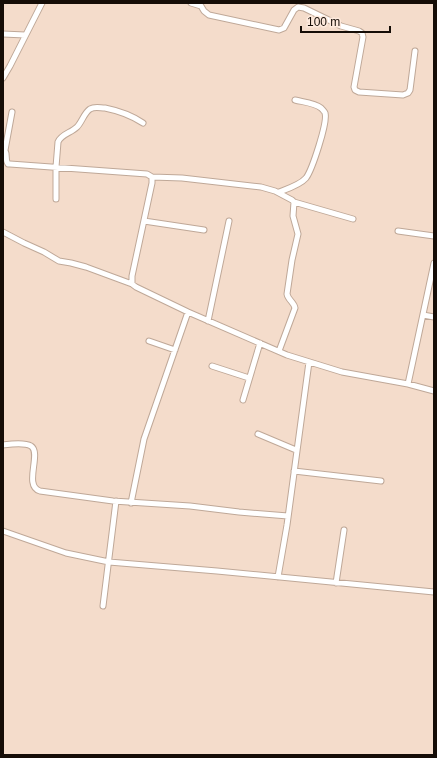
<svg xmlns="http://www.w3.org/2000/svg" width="437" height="758" viewBox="0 0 437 758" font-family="Arial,sans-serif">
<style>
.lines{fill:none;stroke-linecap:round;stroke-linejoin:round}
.minor-casing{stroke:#bfa898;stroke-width:7}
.minor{stroke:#fff;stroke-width:5}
</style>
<rect width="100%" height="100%" fill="#f4dccb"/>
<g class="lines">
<g class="minor-casing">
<path id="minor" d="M191,3L201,6L204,11L209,15L279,30L284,28L294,10L298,7L304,8L341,26L359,31L362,33L363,37L354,87L355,90L359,92L403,95L408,93L410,90L415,51
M3,34L25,35
M3,78L10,66L42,3
M3,149C9,152 4,159 8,164H10L147,174L152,177V183L132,276V284L136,287L188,312L287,355L342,372L408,384L434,391
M5,150L12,112
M152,177L182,178L261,187L275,191L292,200L294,202L293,216L298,234L292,260L287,294C288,300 294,302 295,308L279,351
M279,192C287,189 300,185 306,178C312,170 328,122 325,113C325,112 322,109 321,108C315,103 303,102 295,100
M56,199V167L58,142C61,134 71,133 77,127C82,122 84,113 90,109C95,106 100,108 105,108C120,111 131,115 143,123
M294,202L353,219
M144,221L204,230
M398,231L434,236
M3,232L24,243L44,252L59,261L71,263L86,267L132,284
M423,315L434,317
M208,321L229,221
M149,341L175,350
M212,366L249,378
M408,384L434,263
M243,400L260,343
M258,434L296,450
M3,445C11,444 24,442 31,446C42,453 23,486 40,491L113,501L190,506L239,512L288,516
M294,471L381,481
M131,503L144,439L188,312
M3,531L66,553L109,562L217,571L434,592
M278,577L287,525L309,362
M336,583L344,530
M103,606L116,501"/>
</g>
<use href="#minor" class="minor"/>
</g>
<rect width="437" height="758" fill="none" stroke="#150d07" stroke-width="8"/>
<path d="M301 26v6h89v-6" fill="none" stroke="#150d07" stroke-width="2"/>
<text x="307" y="26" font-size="12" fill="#150d07" stroke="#feeadd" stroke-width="3" paint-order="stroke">100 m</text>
</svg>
